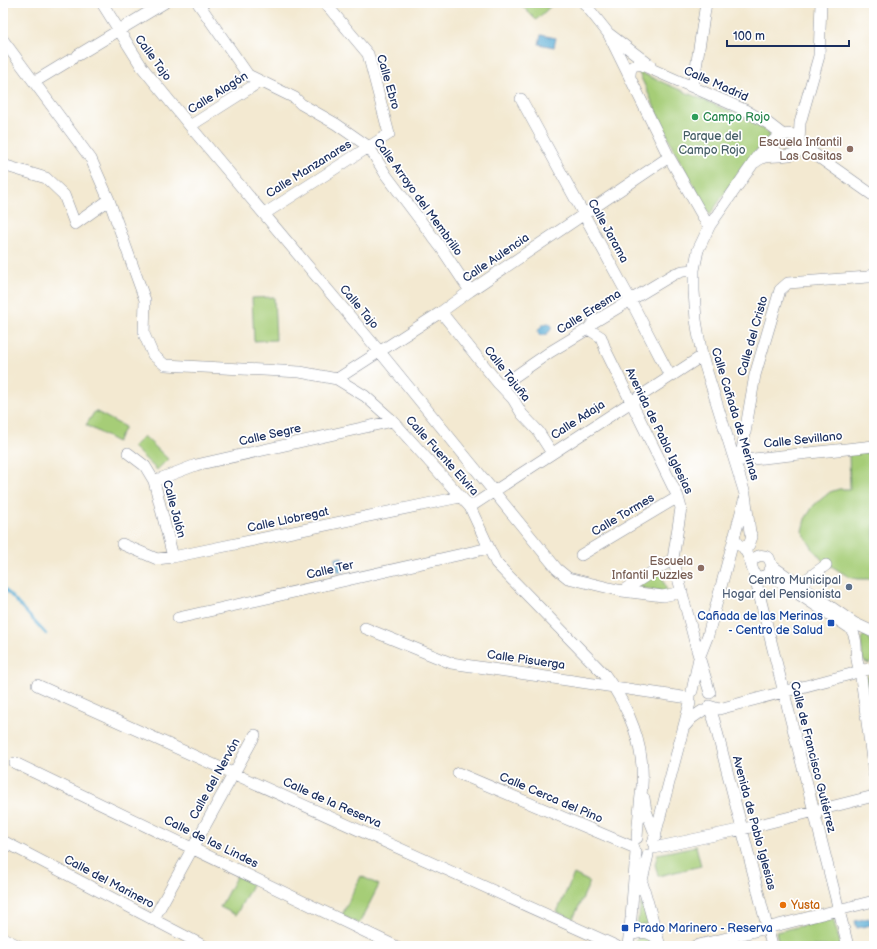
<svg xmlns="http://www.w3.org/2000/svg" width="877" height="949" viewBox="0 0 877 949" font-family="'Balsamiq Sans',sans-serif">
<style>
.green{fill:#a6cd77;stroke:#607e6a}
.water{fill:#59acd4;stroke:#3a6e99}
.lines{fill:none;stroke-linecap:round;stroke-linejoin:round}
.stream{stroke:#59acd4;stroke-width:2.5}
.minor-casing{stroke:#878c98;stroke-width:12}
.minor{stroke:#fff;stroke-width:11}
.leisure-dot{fill:#2e9e5b;stroke:#fff;stroke-width:1.5}
.education-dot{fill:#8d6e63;stroke:#fff;stroke-width:1.5}
.service-dot{fill:#5c6f8a;stroke:#fff;stroke-width:1.5}
.transit-dot{fill:#1a4fb4;stroke:#fff;stroke-width:1.5}
.food-dot{fill:#e8710a;stroke:#fff;stroke-width:1.5}
.labels{text-anchor:middle;dominant-baseline:central;stroke-width:3.5;stroke-linejoin:round;paint-order:stroke}
.street-label{font-size:12px;fill:#1b2f5e;stroke:#fff}
.leisure-label{font-size:12px;fill:#27864d;stroke:#fff;text-anchor:start}
.park-label{font-size:12px;fill:#455e66;stroke:#fff}
.education-label{font-size:12px;fill:#785e54;stroke:#fff;text-anchor:end}
.service-label{font-size:12px;fill:#4e5e75;stroke:#fff;text-anchor:end}
.transit-label{font-size:12px;fill:#164399;stroke:#fff;text-anchor:end}
.food-label{font-size:12px;fill:#c56008;stroke:#fff;text-anchor:start}
</style>
<rect width="100%" height="100%" fill="#fff"/>
<filter id="ink" filterUnits="userSpaceOnUse"><feTurbulence type="fractalNoise" baseFrequency=".025" numOctaves="2"/><feDisplacementMap in="SourceGraphic" scale="8" xChannelSelector="R" yChannelSelector="G"/><feConvolveMatrix kernelMatrix="1 2 1 2 8 2 1 2 1" color-interpolation-filters="sRGB"/></filter>
<filter id="wash" filterUnits="userSpaceOnUse"><feTurbulence type="fractalNoise" baseFrequency=".012" numOctaves="4" result="noise"/><feDisplacementMap in="SourceGraphic" scale="16" xChannelSelector="R" yChannelSelector="G"/><feGaussianBlur stdDeviation="0.9" result="paint"/><feColorMatrix in="noise" values="0 0 0 0 0 0 0 0 0 0 0 0 0 0 0 0 0 1.4 0 .05"/><feComposite in="paint" operator="in"/></filter>
<g filter="url(#wash)">
<rect width="100%" height="100%" fill="#f3e9d1"/>
<path class="green" d="M526,3H554L536,20L522,6Z
M639,73H641L741,116L769,133V137L744,164L710,215L674,150Z
M274,297L276,340L254,341L252,298Z
M95,411L125,427L117,442L86,425Z
M144,436L168,459L157,470L133,447Z
M874,451V579H857L849,577L823,561L812,548L802,531L805,519L814,505L830,492L839,489H850L849,454Z
M661,572L667,592L637,587Z
M864,635L867,636L870,638L873,660L869,664L865,662L863,660L861,640L862,637Z
M871,674L874,675V746L866,678L868,675Z
M696,846L701,866L658,876L655,864L658,854Z
M574,874L590,882L573,919L557,912Z
M237,875L253,883L236,915L220,907Z
M361,876L379,885L359,924L342,915Z
M641,904H643L649,924L637,925Z
M833,918L841,946H779L776,932Z
M644,935L654,943V946H635C634,939 638,937 644,935Z"/>
<path class="water" d="M541,35L556,38L554,47L539,44Z
M549,323L552,326C551,332 545,337 539,335L538,332C539,327 544,323 549,323Z
M342,557L345,571L338,572L335,558Z
M869,918L871,925L857,928L855,921Z"/>
<g class="lines">
<path class="stream" d="M3,587L46,634"/>
</g>
</g>
<g filter="url(#ink)">
<g class="lines">
<g class="minor-casing">
<path id="minor" d="M102,3L142,67L190,126L380,352L557,569L568,578L622,591L663,596L682,592
M198,3L248,75L295,98L301,104L336,124L369,147L386,175L442,249L470,291
M584,3L608,33L650,65
M608,33L669,157L706,222L710,225
M3,40L91,159L109,200L145,300L144,334L153,355L165,365L300,372L337,379L365,396L393,421L470,507L496,563L605,675C629,707 645,746 642,786C640,804 638,821 637,838
M78,55L164,3
M630,75C630,67 634,63 642,65L745,110L769,124L782,134
M34,82L72,59
M693,87L706,3
M521,99L631,301L670,376
M190,126L261,81
M799,142L800,123L819,56L821,3
M800,144L874,196
M754,163C757,161 761,158 765,157C777,155 812,160 796,136C781,129 764,145 780,155
M3,165L46,178L64,195L75,224L109,200
M264,214L389,134L368,54L325,3
M441,312L498,383L501,386L513,399L522,414L538,431L552,453
M588,329L601,337L606,351L678,497L681,508L673,559L697,650L710,693
M337,379L441,312L470,291L669,157
M501,386L550,352L588,329L594,322L674,274L683,271L694,270
M128,453L145,466L154,481L173,557
M735,461L742,450L755,375L780,290L788,283L868,277L874,274
M735,461L874,446
M154,481L196,465L393,421
M470,507L702,356
M734,537L737,544L743,547L749,545L752,537L750,532L745,494L702,356L696,320L694,291V270L698,250L710,225L752,165C757,153 768,145 778,137
M122,544L157,559L173,557L460,497
M743,547C745,550 748,554 749,558C753,567 752,583 768,574L772,566L769,558C761,553 754,556 751,564
M581,555L678,497
M772,566L854,623L871,631
M754,574L848,946
M768,574L850,628C860,639 853,657 860,670L874,774
M799,585L826,565
M622,591L673,559
M178,618L489,548
M365,628L451,663L689,698
M860,670L874,669
M37,685L616,946
M692,691L699,658L708,635L744,501
M709,706L719,709L851,674L860,670
M709,707L714,720L772,946
M685,726L692,718L702,711
M15,763L395,946
M458,773L633,847
M644,798L646,811L656,836
M3,841L204,946
M653,843L690,703
M654,848L743,829L874,796
M642,882L660,946
M640,889L648,855
M153,920L255,735
M629,935C641,932 648,930 657,939
M3,938L19,946
M628,946L631,918L636,852
M695,946L874,901"/>
</g>
<use href="#minor" class="minor"/>
</g>
</g>
<circle class="leisure-dot" cx="695" cy="117" r="4"/>
<g class="education-dot">
<circle cx="850" cy="149" r="4"/>
<circle cx="701" cy="568" r="4"/>
</g>
<circle class="service-dot" cx="849" cy="587" r="4"/>
<g class="transit-dot">
<rect x="827" y="619" width="8" height="8" rx="2"/>
<rect x="621" y="924" width="8" height="8" rx="2"/>
</g>
<circle class="food-dot" cx="783" cy="905" r="4"/>
<g class="labels">
<g class="street-label">
<text transform="translate(153 58) rotate(54)">Calle Tajo</text>
<text transform="translate(388 82) rotate(74)">Calle Ebro</text>
<text transform="translate(716 84) rotate(24)">Calle Madrid</text>
<text transform="translate(218 93) rotate(-32)">Calle Alagón</text>
<text transform="translate(309 169) rotate(-32)">Calle Manzanares</text>
<text transform="translate(418 197) rotate(54)">Calle Arroyo del Membrillo</text>
<text transform="translate(608 231) rotate(61)">Calle Jarama</text>
<text transform="translate(496 258) rotate(-34)">Calle Aulencia</text>
<text transform="translate(359 307) rotate(50)">Calle Tajo</text>
<text transform="translate(589 312) rotate(-32)">Calle Eresma</text>
<text transform="translate(753 336) rotate(-74)">Calle del Cristo</text>
<text transform="translate(507 374) rotate(52)">Calle Tajuña</text>
<text transform="translate(735 414) rotate(73)">Calle Cañada de Merinas</text>
<text transform="translate(578 420) rotate(-33)">Calle Adaja</text>
<text transform="translate(659 431) rotate(64)">Avenida de Pablo Iglesias</text>
<text transform="translate(270 435) rotate(-13)">Calle Segre</text>
<text transform="translate(803 440) rotate(-6)">Calle Sevillano</text>
<text transform="translate(442 456) rotate(48)">Calle Fuente Elvira</text>
<text transform="translate(174 509) rotate(75)">Calle Jalón</text>
<text transform="translate(623 515) rotate(-31)">Calle Tormes</text>
<text transform="translate(288 520) rotate(-12)">Calle Llobregat</text>
<text transform="translate(330 570) rotate(-13)">Calle Ter</text>
<text transform="translate(526 660) rotate(8)">Calle Pisuerga</text>
<text transform="translate(813 757) rotate(76)">Calle de Francisco Gutiérrez</text>
<text transform="translate(215 779) rotate(-61)">Calle del Nervón</text>
<text transform="translate(551 798) rotate(23)">Calle Cerca del Pino</text>
<text transform="translate(332 803) rotate(24)">Calle de la Reserva</text>
<text transform="translate(754 823) rotate(75)">Avenida de Pablo Iglesias</text>
<text transform="translate(211 842) rotate(26)">Calle de las Lindes</text>
<text transform="translate(109 882) rotate(28)">Calle del Marinero</text>
</g>
<g class="leisure-label">
<text x="703" y="117">Campo Rojo</text>
</g>
<g class="park-label">
<text x="712" y="136">Parque del<tspan x="712" dy="14">Campo Rojo</tspan></text>
</g>
<g class="education-label">
<text x="842" y="142">Escuela Infantil<tspan x="842" dy="14">Las Casitas</tspan></text>
<text x="693" y="561">Escuela<tspan x="693" dy="14">Infantil Puzzles</tspan></text>
</g>
<g class="service-label">
<text x="841" y="580">Centro Municipal<tspan x="841" dy="14">Hogar del Pensionista</tspan></text>
</g>
<g class="transit-label">
<text x="823" y="616">Cañada de las Merinas<tspan x="823" dy="14">- Centro de Salud</tspan></text>
<text x="633" y="928" text-anchor="start">Prado Marinero - Reserva</text>
</g>
<g class="food-label">
<text x="791" y="905">Yusta</text>
</g>
</g>
<rect width="877" height="949" fill="none" stroke="#fff" stroke-width="16"/>
<path d="M727 40v6h122v-6" fill="none" stroke="#1b2f5e" stroke-width="2"/>
<text x="733" y="40" font-size="12" fill="#1b2f5e" stroke="#ffffff" stroke-width="3" paint-order="stroke">100 m</text>
</svg>
